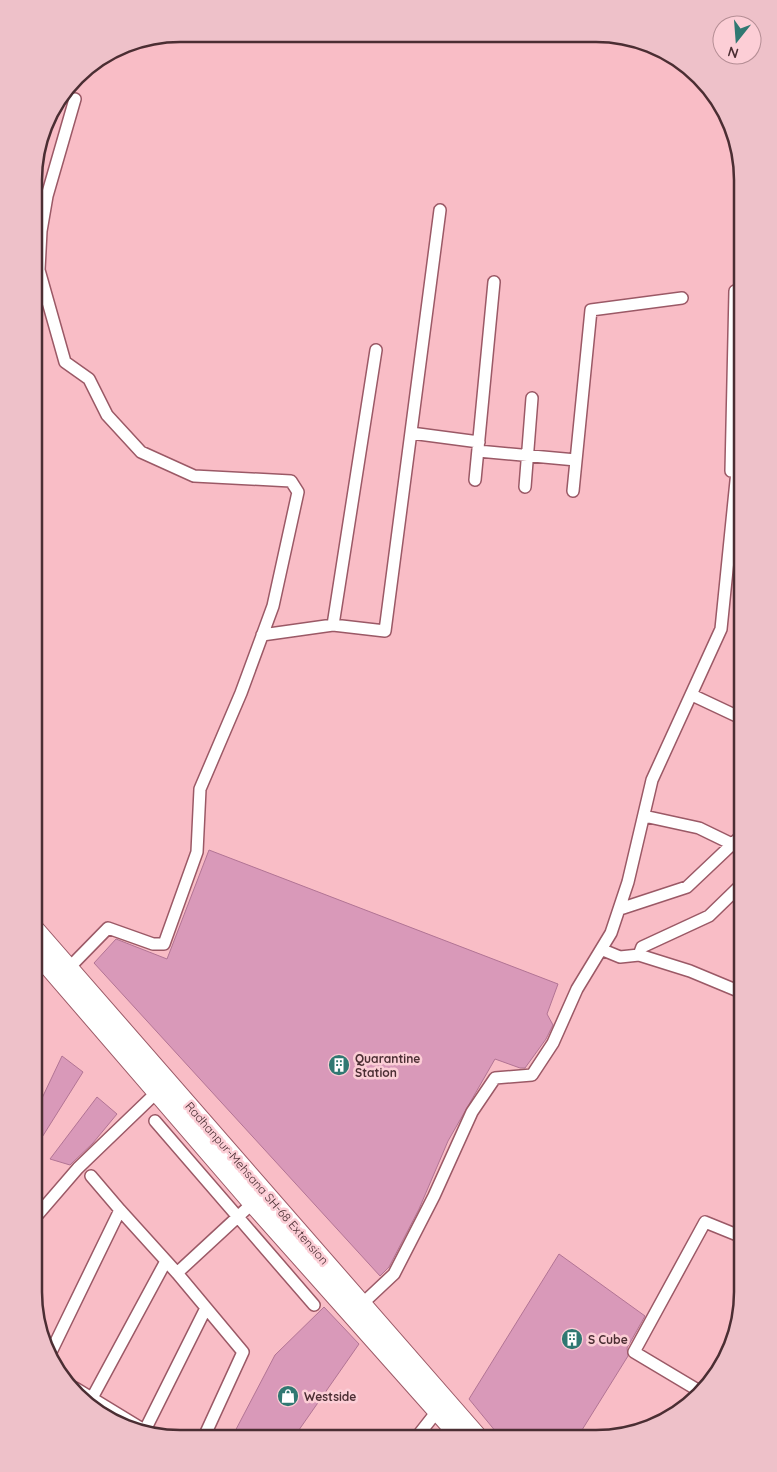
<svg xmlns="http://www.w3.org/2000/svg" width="777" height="1472" viewBox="0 0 777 1472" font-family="Quicksand,sans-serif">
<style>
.building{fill:#d999b9;stroke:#b27494}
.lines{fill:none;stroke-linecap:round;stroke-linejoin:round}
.minor-casing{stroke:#9b5966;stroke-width:14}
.highway-casing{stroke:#9b5966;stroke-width:20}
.minor{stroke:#fff;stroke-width:11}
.highway{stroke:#fff;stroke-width:18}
.labels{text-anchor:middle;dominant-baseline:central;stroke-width:5;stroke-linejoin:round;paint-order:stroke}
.poi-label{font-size:12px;font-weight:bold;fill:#4b2e33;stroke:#fcced6;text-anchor:start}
.street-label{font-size:12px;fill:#4b2e33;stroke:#fcced6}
.rim{fill:none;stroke:#4b2e33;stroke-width:2.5}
</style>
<rect width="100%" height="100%" fill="#f9bdc6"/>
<path class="building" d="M209,850L558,984L547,1014L553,1025L546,1039L525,1068H520L495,1059L448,1141L419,1209L389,1267L380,1276L94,963L116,939L167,959Z
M62,1056L83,1072L34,1150V1115Z
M97,1097L117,1114L93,1143L70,1165L50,1159Z
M559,1254L645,1316L627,1348L628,1356L577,1438H501L469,1399Z
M324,1307L359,1344L294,1437H232L275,1355Z"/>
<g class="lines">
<g class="minor-casing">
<path id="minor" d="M376,350L333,625L385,631L440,210
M411,433L479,442
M478,451L576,460
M741,471H731L735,291L743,293
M475,480L494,282
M525,487L532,398
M573,491L591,310L682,298
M262,635L333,625
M692,695L743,719
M644,816L699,828L732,844
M620,909L687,887L743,834
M603,950L620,957L639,955L690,971L743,993
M639,955L642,947L709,916L743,883
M64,973L108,928L153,944H164L197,852L200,789L241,693L273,606L298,492L291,481L194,476L141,452L107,415L89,379L65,362L39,270L41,231L47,196L75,99
M155,1121L314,1305
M91,1176L120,1210
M34,1219L78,1168L157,1092
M362,1304L394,1274L434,1196L472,1112L495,1078L532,1075L553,1043L577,989L611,933L628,882L652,780L721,629L737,471
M51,1352L120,1210L177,1273
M75,1388L139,1427
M701,1392L634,1352L705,1222L742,1237L743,1235
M92,1398L166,1261
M145,1430L206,1308
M204,1437L243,1352L177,1273L256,1200
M416,1438L438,1410"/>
</g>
<g class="highway-casing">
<path id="highway" d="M34,928L479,1438
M34,950L253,1204L461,1438"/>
</g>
<use href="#minor" class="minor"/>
<use href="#highway" class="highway"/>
</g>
<defs>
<g id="building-disc" transform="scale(1.125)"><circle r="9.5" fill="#307872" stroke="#fcced6"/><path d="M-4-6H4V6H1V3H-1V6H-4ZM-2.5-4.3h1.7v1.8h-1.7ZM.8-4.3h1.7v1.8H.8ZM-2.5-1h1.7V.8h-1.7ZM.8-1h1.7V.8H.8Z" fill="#fff"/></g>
<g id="shop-disc" transform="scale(1.125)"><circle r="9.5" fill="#307872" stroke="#fcced6"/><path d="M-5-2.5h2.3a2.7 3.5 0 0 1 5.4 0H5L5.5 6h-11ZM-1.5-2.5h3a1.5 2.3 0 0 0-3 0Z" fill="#fff"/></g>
</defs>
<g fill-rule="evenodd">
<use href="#building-disc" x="339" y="1065"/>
<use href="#building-disc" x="572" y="1339"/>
<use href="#shop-disc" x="288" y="1396"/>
</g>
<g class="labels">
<g class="poi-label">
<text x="355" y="1058">Quarantine<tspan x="355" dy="14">Station</tspan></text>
<text x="588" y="1339">S Cube</text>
<text x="304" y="1396">Westside</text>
</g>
<g class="street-label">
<text transform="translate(257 1183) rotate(49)">Radhanpur-Mehsana SH-68 Extension</text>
</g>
</g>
<path d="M0 0H777V1472H0ZM180 42H596A138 138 0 0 1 734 180V1292A138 138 0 0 1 596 1430H180A138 138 0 0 1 42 1292V180A138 138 0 0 1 180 42Z" fill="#eec1c9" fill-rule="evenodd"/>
<path class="rim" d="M180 42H596A138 138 0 0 1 734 180V1292A138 138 0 0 1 596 1430H180A138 138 0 0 1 42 1292V180A138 138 0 0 1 180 42Z"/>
<g transform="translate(737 40) rotate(197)"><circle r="24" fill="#fcced6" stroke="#b58e95"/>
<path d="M0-4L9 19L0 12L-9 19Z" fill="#307872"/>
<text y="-8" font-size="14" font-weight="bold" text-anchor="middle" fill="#4b2e33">N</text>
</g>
</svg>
